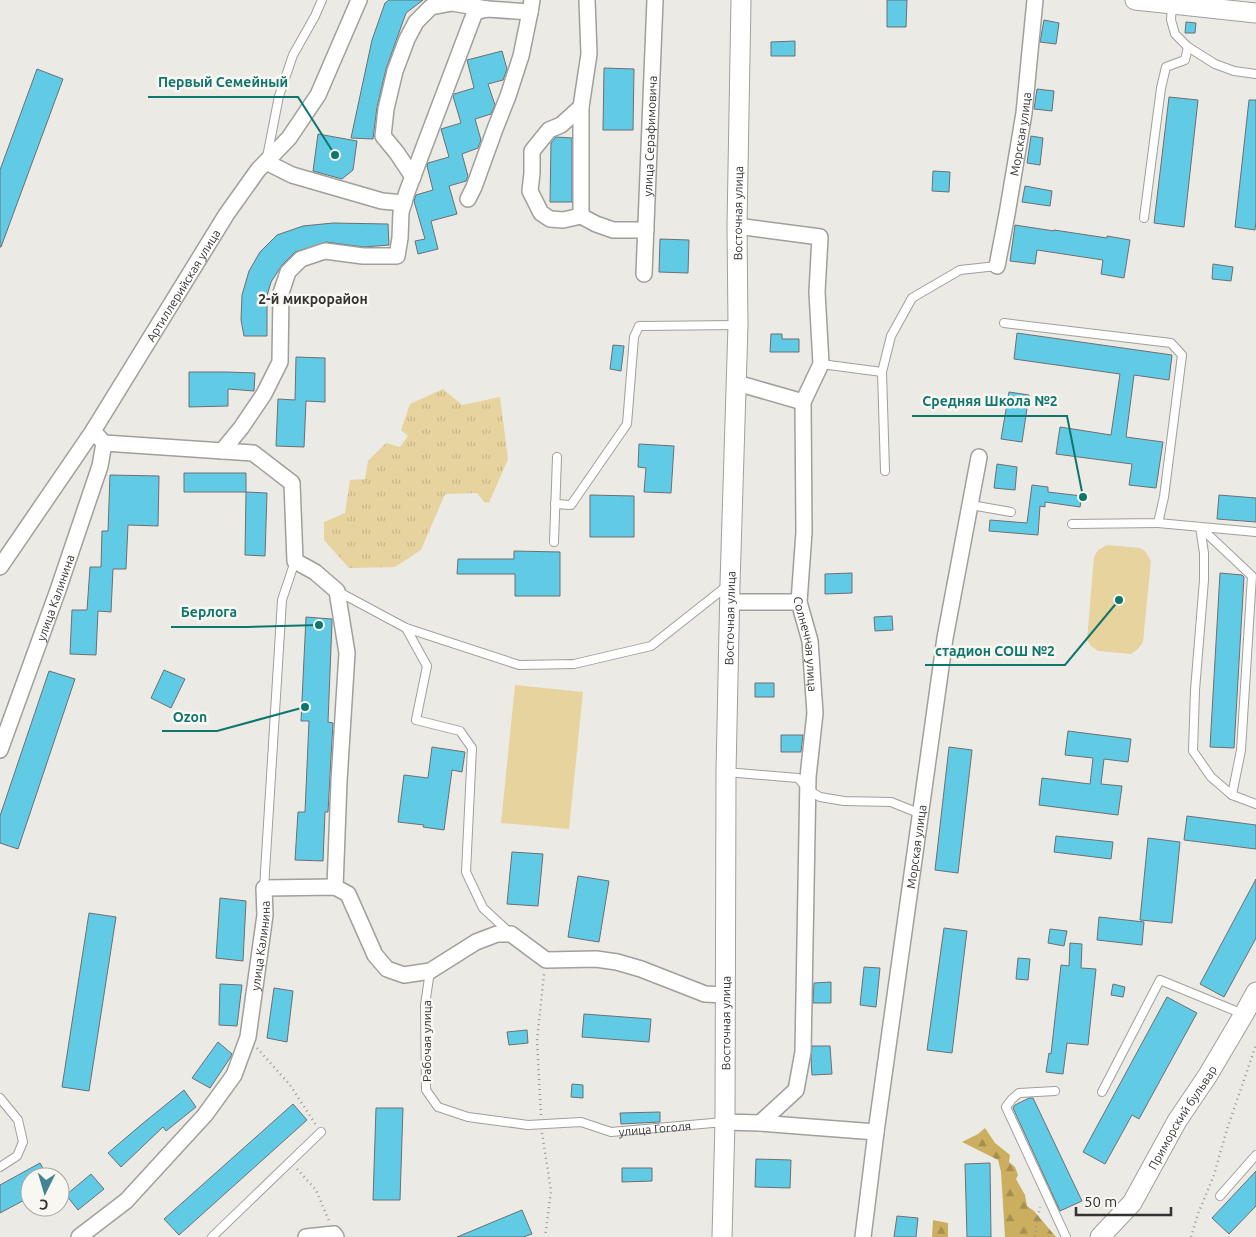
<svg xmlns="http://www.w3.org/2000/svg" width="1256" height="1237" viewBox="0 0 1256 1237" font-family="Ubuntu,sans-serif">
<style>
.grass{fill:#e7d39e}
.forest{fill:url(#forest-firs)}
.park{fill:url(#park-tufts)}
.building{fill:#61cbe6;stroke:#6b7072}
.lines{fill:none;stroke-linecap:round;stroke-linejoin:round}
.service-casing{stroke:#a19f9a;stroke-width:10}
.minor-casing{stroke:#a19f9a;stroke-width:18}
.tertiary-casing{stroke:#a19f9a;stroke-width:21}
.path{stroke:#999794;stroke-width:2.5;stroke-dasharray:1 4;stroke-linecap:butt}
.service{stroke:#fff;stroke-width:8}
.minor{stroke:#fff;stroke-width:15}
.tertiary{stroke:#fff;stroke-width:19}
.labels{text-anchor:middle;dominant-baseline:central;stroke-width:5;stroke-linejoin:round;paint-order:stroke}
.street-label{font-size:12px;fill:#343331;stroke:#f9f7f2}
.neighbourhood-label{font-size:14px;font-weight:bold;fill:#343331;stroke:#f9f7f2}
.leader{fill:none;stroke:#0f766e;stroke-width:2}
.callout-dot{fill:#0f766e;stroke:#f9f7f2;stroke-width:2}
.callout-label{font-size:14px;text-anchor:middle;font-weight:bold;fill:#0f766e;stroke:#f9f7f2;stroke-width:5;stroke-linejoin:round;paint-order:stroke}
</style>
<defs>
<pattern id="forest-firs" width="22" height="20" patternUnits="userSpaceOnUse" patternTransform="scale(1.25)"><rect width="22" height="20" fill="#cbae5f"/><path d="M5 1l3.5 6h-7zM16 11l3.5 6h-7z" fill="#a68e4f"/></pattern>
<pattern id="park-tufts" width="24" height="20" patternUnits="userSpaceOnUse" patternTransform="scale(1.25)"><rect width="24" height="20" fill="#e7d39e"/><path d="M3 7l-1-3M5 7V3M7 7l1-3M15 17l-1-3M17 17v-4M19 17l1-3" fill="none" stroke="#c7b689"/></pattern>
</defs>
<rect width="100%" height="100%" fill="#eceae5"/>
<path class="grass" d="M1107,545L1140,548L1145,551L1151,561L1143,642L1138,649L1131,654L1098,651L1091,646L1087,640L1094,557L1098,550Z
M515,685L583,692L569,829L501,823Z"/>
<path class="forest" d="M985,1128L995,1143L1010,1155L1009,1162L1015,1167L1018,1175L1016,1179L1025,1195L1027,1206L1034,1211L1056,1237H1005L1001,1172L998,1160L962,1142L978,1134Z
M933,1220L948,1223V1237H932Z"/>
<path class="park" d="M443,389L462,405L500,397L508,459L489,503L484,502L477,493L445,494L421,550L395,567L349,568L324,540V522L345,513L350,480L365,479L368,461L386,443L400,447L408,436L401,430L410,404Z"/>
<path class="building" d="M389,0H423L406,13L386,69L377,107L373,139L351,138L372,40L385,3Z
M887,0H907L906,27H887Z
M1044,20L1059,23L1056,44L1040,42Z
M1186,22L1196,23L1195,33H1185Z
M795,41V56H771V42Z
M502,51L507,69L503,80L488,84L495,105L491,114L475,119L481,140L478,148L462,154L468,176L466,181L449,186L457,214L431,221L438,249L418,254L415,241L425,239L414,201L416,195L433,190L427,166L428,163L449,157L441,129L461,123L453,96L454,94L474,88L467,60Z
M604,68L634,69L633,130H603Z
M37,69L63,79L1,247H0V170Z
M1037,89L1054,91L1052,111L1034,109Z
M1169,97L1198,100L1184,227L1154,223Z
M1249,100H1256V221L1255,230L1235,227Z
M318,134L357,141L353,170L342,179L313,171Z
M1031,136L1043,138L1040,165L1027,163Z
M556,137L572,138V202H550L551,143Z
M933,171L950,172L949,192L932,191Z
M1025,186L1052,191L1050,206L1022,202Z
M333,223L388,224L389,245L364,247L326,242L295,252L282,265L271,282L267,296V336H244L241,320L242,295L249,271L260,252L277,235L303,226Z
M1015,225L1054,231V230L1107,238V236L1130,240L1124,278L1101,274L1103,260L1037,250L1035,264L1010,261Z
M660,239L689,240L688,273L659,272Z
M1213,264L1233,267L1231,281L1212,279Z
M1017,333L1172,355L1169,380L1134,375L1126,437L1163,442L1156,488L1129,485L1132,464L1056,454L1060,427L1111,435L1120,374L1014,359Z
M771,334H782V339H799V352H770Z
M613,345L624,346L621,371L610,369Z
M296,357L325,358V402L306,401L304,447L276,446L278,399L295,400Z
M189,372H227L255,373L254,391L228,389V406L189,407Z
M1009,392L1029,395L1022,442L1001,439Z
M639,444L674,446L671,493L644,492L646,468L638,467Z
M997,464L1017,467L1015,490L994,488Z
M184,473H246V492H184Z
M110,475L159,476L158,526L128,525L126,569H113L111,612L98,611L96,655L70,654L72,610H87L90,567H101L102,531H108Z
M1032,485L1048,487V492L1082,496L1080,507L1045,502V507L1040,506L1038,535L989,531L990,520L1027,523Z
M246,492L267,493L265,556L245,555Z
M590,495L634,496V537H590Z
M1219,495L1256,498V522L1217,519Z
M514,551L560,552V596H515V574H457L458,559H514Z
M852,573V593L825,594V574Z
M1220,573L1242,575L1244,577L1234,748L1210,747Z
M892,616L893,630L875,631L874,617Z
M306,617L332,619V622L328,722L333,723L328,812H325L323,861L295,860L298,812H305L309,721H301Z
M164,670L185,679L171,708L151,698Z
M49,671L75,679L18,849L0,843V816Z
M755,683H774V697H755Z
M1068,731L1131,739L1128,762L1104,759L1101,784L1122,786L1118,815L1039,805L1042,778L1090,784L1093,758L1065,755Z
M781,735H803L801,752H781Z
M432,747L465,752L462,772L452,770L444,830L423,827L424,825L398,822L404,775L428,778Z
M949,747L972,750L958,873L935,870Z
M1187,816L1256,825V849L1184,840Z
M1056,836L1113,842L1111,859L1054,852Z
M1148,838L1180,842L1172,923L1140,920Z
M512,852L543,854L538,906L507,904Z
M578,876L609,881L599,942L568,937Z
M1256,879V938L1224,997L1200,984Z
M220,898L246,901L243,961L216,958Z
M89,913L116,917L89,1091L62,1087Z
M1099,917L1144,922L1142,945L1097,940Z
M944,928L967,931L952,1053L927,1050Z
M1050,929L1067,931L1064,946L1048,943Z
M1070,943L1082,944L1081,968L1096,969L1088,1045L1067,1043L1063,1074L1046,1072L1049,1053L1051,1054L1061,965L1069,966Z
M1018,958L1030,959L1028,980L1016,979Z
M864,967L880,968L876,1007L860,1005Z
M831,982V1003H813L814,983Z
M220,984L242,985L237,1026L219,1025Z
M1113,984L1125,987L1123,997L1111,995Z
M274,988L293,991L287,1042L267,1038Z
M1167,997L1197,1013L1139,1119L1132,1115L1105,1164L1083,1152Z
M584,1014L651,1019L649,1042L582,1037Z
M527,1030L528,1043L509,1045L507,1032Z
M218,1042L232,1054L230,1058L210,1088L192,1078Z
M812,1046H830L832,1074L812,1075L811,1059Z
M572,1084L583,1085V1098L571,1097Z
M184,1090L196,1107L166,1131L163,1127L121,1167L108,1153L142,1124Z
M1029,1098H1033L1082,1201L1060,1211L1013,1108L1015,1105Z
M293,1104L307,1120L179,1235L164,1219Z
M376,1108H403L400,1200H373Z
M660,1112V1122L621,1124L620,1113Z
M756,1159L791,1160L790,1188L755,1187Z
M40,1163L48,1177H30V1197L0,1213V1185Z
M990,1163L991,1237H967L965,1164Z
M622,1168H652V1181L622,1182Z
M1256,1171V1206L1229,1234L1212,1218Z
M91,1174L104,1189L78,1210L66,1195Z
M522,1210L532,1234L523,1237H457Z
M897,1216L918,1218L916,1237H894Z"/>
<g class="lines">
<g class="service-casing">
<g id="service">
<path d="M1172,4L1171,20L1175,34L1188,47L1215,64L1234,71L1256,74"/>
<path d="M267,157L279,96L293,55L315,16L322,0"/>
<path d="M1144,218L1161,88L1166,67L1185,60L1188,47"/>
<path d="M1004,323L1171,343L1182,355L1164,497L1158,523L1072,524"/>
<path d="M821,364L882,372"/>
<path d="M885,471L882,372L891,336L912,298L960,270L997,266"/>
<path d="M555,504L571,505L627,424L634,337L639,326L738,325"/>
<path d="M971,505L1011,512"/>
<path d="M1158,523L1256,532"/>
<path d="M1200,527L1252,576L1241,750L1232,795L1256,804"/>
<path d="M1200,527L1204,553V580L1195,690L1193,751L1211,777L1232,795"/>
<path d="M554,542L557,457"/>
<path d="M337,591L406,628L519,665L574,664L651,646L727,586"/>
<path d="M406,628L427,666L416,720L460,731L472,748L466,872L483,908L509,932"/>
<path d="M726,772L798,778L808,790L820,797L844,801L891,802L921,814"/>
<path d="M264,888L282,600L295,561"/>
<path id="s1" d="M430,971L425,1005L426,1090L438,1107L468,1117L528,1125L581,1122L611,1132L724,1122"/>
<path d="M1055,1091L1019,1093L1012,1099L1006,1107L1066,1237"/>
<path d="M1102,1092L1160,980L1243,1014"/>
<path d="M0,1098L18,1120L23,1142L17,1156L0,1167"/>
<path d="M1220,1196L1256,1155"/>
<path d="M212,1237L321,1132"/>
</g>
</g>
<g class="minor-casing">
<g id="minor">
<path d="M587,0L589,54L581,107V216L596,224L613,230H646"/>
<path d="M581,107L561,125L549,130L532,151V173L530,191L541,213L550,219L563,220L581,216"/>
<path d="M266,162L292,175L382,201L404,203"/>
<path d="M413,177L397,153L383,136L386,109L395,71L407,39L416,22L431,7L452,3L487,9"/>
<path d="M468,199L474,187L495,129L508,96L521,56L530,12"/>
<path id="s2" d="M737,226L820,237L817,292L821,364L803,402L804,532L799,602L810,641L815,713L808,777L803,1052L796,1090L760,1123"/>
<path id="s3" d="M997,266L1007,214L1024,113L1035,0"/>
<path id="s4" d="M644,274L655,0"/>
<path d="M737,383L803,402"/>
<path d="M93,431L104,443L253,453L292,483L295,561L315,572L337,591L347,653L339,781L335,887"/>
<path d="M222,451L241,428L264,394L280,362L281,293L288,272L301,259L325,251L363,256H397L400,238L401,212L407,192L475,12L487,9L530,12L532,0"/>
<path id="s5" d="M0,567L93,431L226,215L258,170L289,138L318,95L359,0"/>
<path d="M730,602H799"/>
<path id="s6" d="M0,750L58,590L100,466L104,443"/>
<path d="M725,1122L760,1123L876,1132"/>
<path id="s7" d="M79,1237L126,1201L205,1115L234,1075L248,1037L265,915L264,888L335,887L348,894L375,955L387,969L404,975L430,971L476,942L497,934H511L546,960L596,959L617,962L641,969L705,994L725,995"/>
<path d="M306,1237L334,1234L336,1237"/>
<path id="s8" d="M863,1237L876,1132L945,638L979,457"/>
</g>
</g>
<g class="tertiary-casing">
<g id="tertiary">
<path d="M1135,0L1256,13"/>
<path id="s9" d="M722,1237L725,1122L726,772L730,584L738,325L737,226L741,0"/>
<path id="s10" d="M1100,1237L1132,1203L1177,1121L1208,1075L1244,1014L1256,992"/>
</g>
</g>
<path class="path" d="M257,1048L290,1085L316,1125
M541,1115L537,1041L544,974
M542,1133L551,1191L545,1237
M297,1169L316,1190L329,1221
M1035,1237L1037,1220L1040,1207
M1191,1237L1198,1214L1214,1175L1227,1129L1256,1045"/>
<use href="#service" class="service"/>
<use href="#minor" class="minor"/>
<use href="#tertiary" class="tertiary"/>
</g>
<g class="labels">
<g class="street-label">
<text stroke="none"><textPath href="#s3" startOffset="134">Морская улица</textPath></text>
<text stroke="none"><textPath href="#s4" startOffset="138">улица Серафимовича</textPath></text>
<text stroke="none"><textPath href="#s9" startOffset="1024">Восточная улица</textPath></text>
<text stroke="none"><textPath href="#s5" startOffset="336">Артиллерийская улица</textPath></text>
<text stroke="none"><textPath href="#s6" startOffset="162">улица Калинина</textPath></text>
<text stroke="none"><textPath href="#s9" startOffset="619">Восточная улица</textPath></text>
<text stroke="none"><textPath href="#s2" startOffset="496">Солнечная улица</textPath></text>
<text stroke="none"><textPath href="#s8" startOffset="394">Морская улица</textPath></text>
<text stroke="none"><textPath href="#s7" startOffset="358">улица Калинина</textPath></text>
<text stroke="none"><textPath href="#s9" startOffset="214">Восточная улица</textPath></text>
<text transform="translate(426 1041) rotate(-90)">Рабочая улица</text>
<text stroke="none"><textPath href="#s10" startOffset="146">Приморский бульвар</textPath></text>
<text stroke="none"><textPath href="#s1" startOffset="361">улица Гоголя</textPath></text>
</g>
<g class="neighbourhood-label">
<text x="313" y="299">2-й микрорайон</text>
</g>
</g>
<path class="leader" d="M335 155L298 97H148M1083 497L1067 416H912M319 625L247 627H171M1119 600L1065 665H925M305 707L217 731H162"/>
<g class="callout-dot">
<circle cx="335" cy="155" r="5"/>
<circle cx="1083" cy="497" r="5"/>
<circle cx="319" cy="625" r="5"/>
<circle cx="1119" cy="600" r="5"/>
<circle cx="305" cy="707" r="5"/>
</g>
<g class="callout-label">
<text x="223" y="87">Первый Семейный</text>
<text x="990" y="406">Средняя Школа №2</text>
<text x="209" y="617">Берлога</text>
<text x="995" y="656">стадион СОШ №2</text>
<text x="190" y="722">Ozon</text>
</g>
<g transform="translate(45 1192) rotate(185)"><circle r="24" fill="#f9f7f2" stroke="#aaa9a5"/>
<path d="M0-4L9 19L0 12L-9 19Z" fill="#428495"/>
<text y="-8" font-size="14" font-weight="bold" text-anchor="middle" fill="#343331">С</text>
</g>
<path d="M1076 1207v8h95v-8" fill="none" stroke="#343331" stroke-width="2.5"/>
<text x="1084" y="1207" font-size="15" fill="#343331" stroke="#f9f7f2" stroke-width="4" paint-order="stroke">50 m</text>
</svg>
